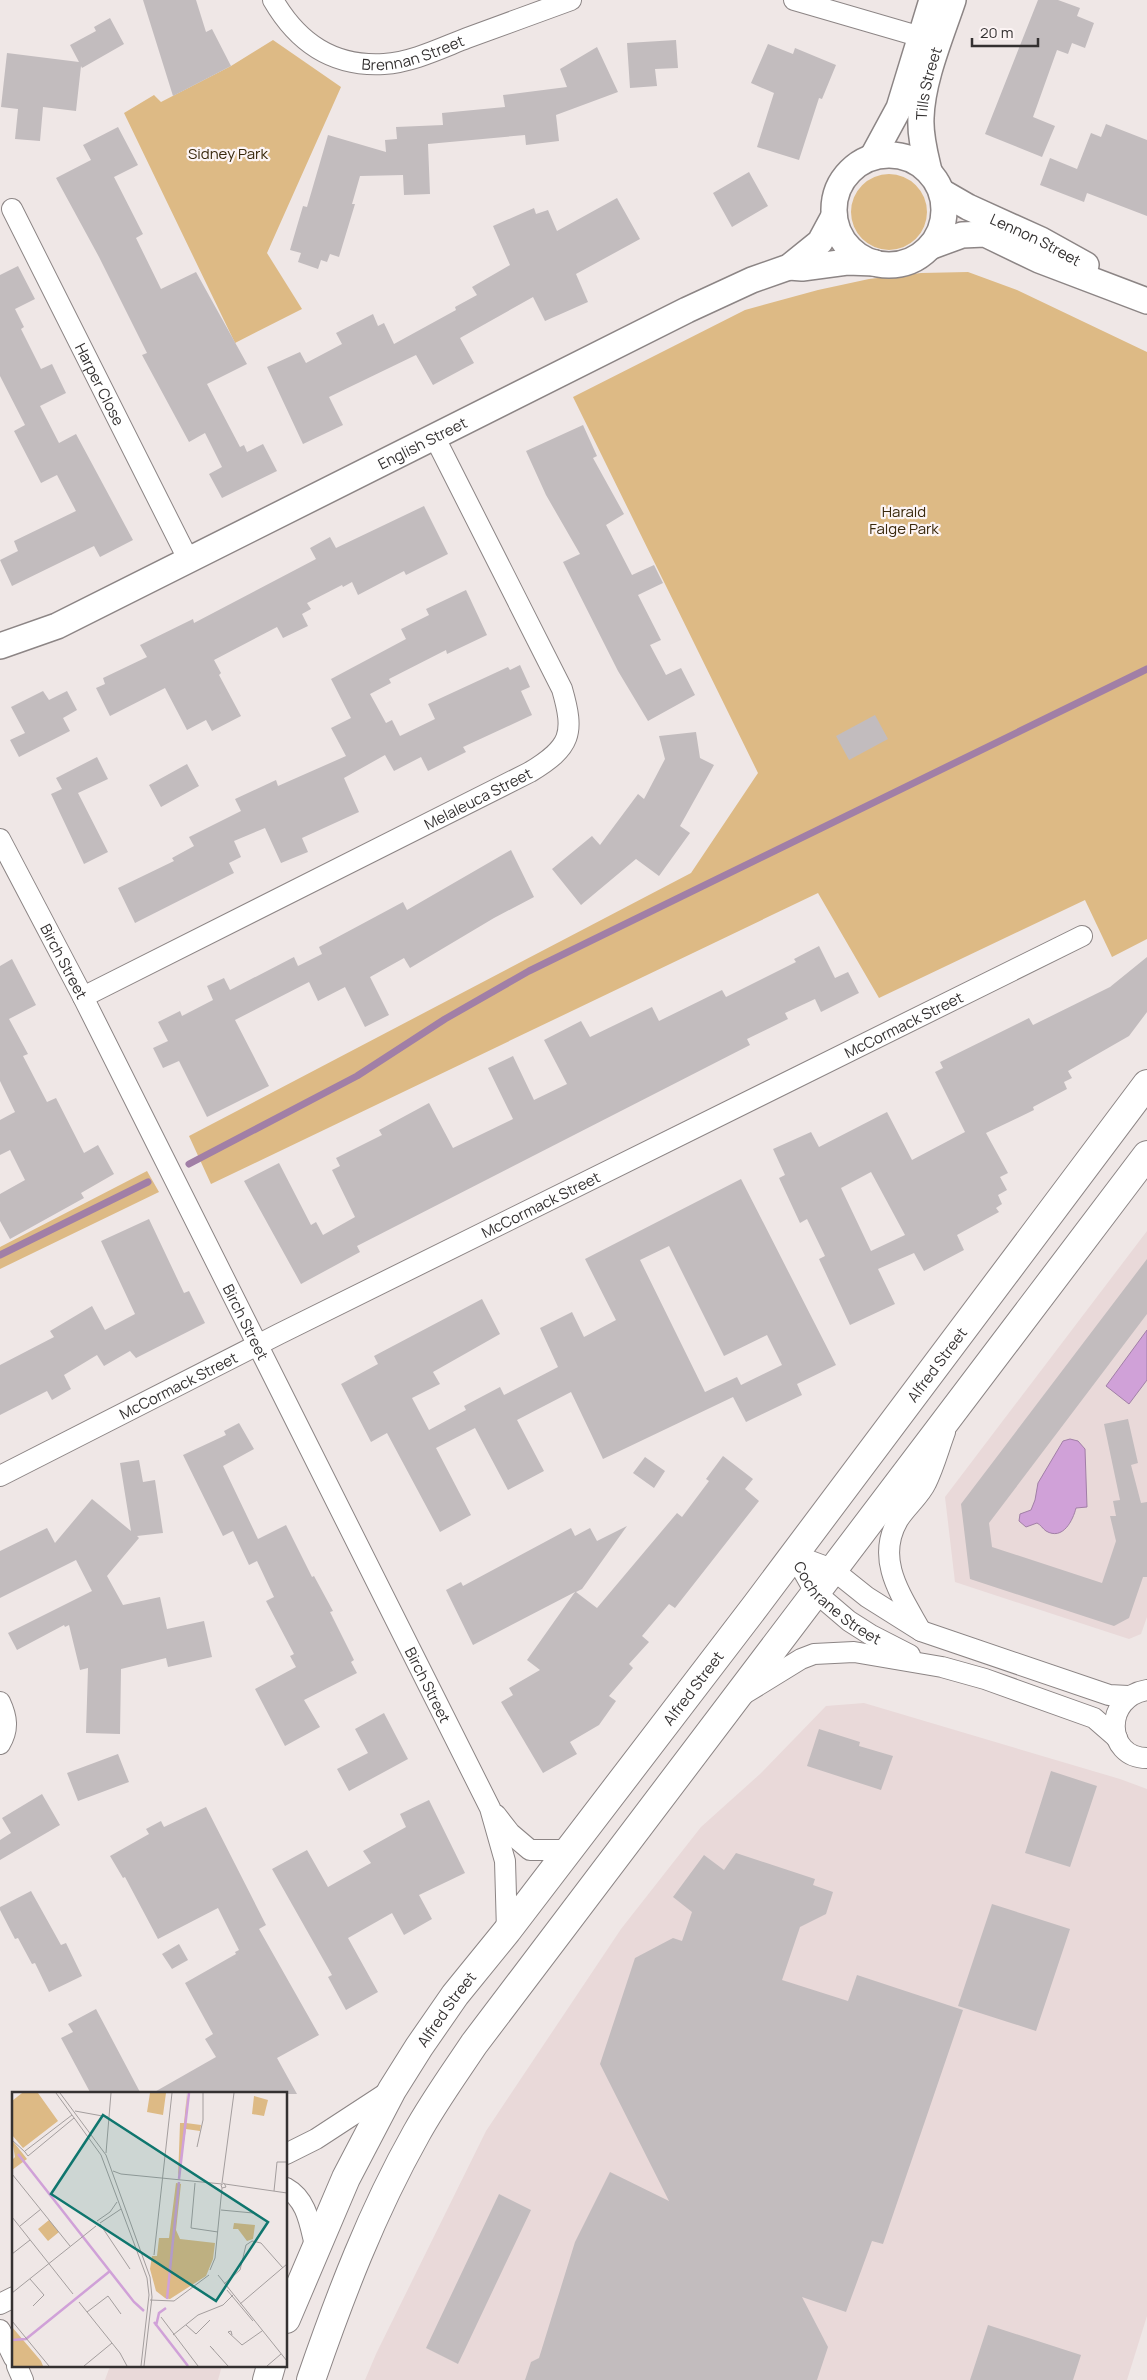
<svg xmlns="http://www.w3.org/2000/svg" width="1147" height="2380" viewBox="0 0 1147 2380" font-family="Manrope,sans-serif">
<style>
.built{fill:#e9d9d9}
.green{fill:#ddba85}
.water{fill:#d0a1d8;stroke:#a17fa6}
.lines{fill:none;stroke-linecap:round;stroke-linejoin:round}
.stream{stroke:#a17fa6;stroke-width:7}
.building{fill:#c2bcbe;fill-rule:evenodd}
.minor-casing{stroke:#8c8585;stroke-width:22}
.tertiary-casing{stroke:#8c8585;stroke-width:28}
.primary-casing{stroke:#8c8585;stroke-width:30}
.minor{stroke:#fff;stroke-width:20}
.tertiary{stroke:#fff;stroke-width:25}
.primary{stroke:#fff;stroke-width:28}
.labels{text-anchor:middle;dominant-baseline:central;stroke-width:4.5;stroke-linejoin:round;paint-order:stroke}
.street-label{font-size:15px;fill:#343131;stroke:#fcf4f4}
.park-label{font-size:15px;fill:#39280c;stroke:#fcf4f4}
.inset-river{fill:none;stroke:#d0a1d8;stroke-width:2.5}
.inset-road{fill:none;stroke:#a49e9e;stroke-width:1}
.view{fill:#0f766e;fill-opacity:0.15;stroke:#0f766e;stroke-width:2.5}
.inset-edge{fill:none;stroke:#343131;stroke-width:2.5}
</style>
<rect width="100%" height="100%" fill="#efe7e6"/>
<path class="built" d="M1147,1231V1617L1141,1634L1129,1639L955,1582L945,1497Z
M864,1703L1120,1779L1147,1789V2316L1127,2380H365L376,2354L486,2131L621,1929L701,1827L760,1774L826,1706Z
M110,2366H222L218,2380H105Z"/>
<path class="green" d="M273,40L341,87L267,253L302,309L235,343L124,113L154,95L161,102L231,66Z
M851 212a38 38 0 1 1 76 0a38 38 0 1 1-76 0Z
M968,272L1017,290L1147,352V939L1112,957L1085,900L879,998L818,893L211,1184L189,1136L691,873L758,773L573,397L745,310L818,290L869,279L921,273Z
M147,1171L159,1192L0,1269V1247Z"/>
<path class="water" d="M1147,1330V1380L1129,1404L1106,1386Z
M1070,1439L1078,1441L1085,1449L1087,1507L1076,1508C1073,1520 1063,1541 1046,1531C1043,1529 1041,1525 1037,1523L1026,1527L1019,1521L1020,1514L1031,1510L1035,1500L1038,1483L1063,1441Z"/>
<g class="lines">
<path class="stream" d="M189,1164L357,1076L445,1019L529,971L1147,669
M0,1255L148,1182"/>
</g>
<path class="building" d="M143,0H196L206,32L212,29L231,66L173,96Z
M1038,0H1058L1080,8L1077,16L1094,23L1085,48L1072,43L1068,54L1057,50L1033,117L1055,126L1042,157L985,134Z
M110,18L124,44L82,68L81,66L76,111L43,107L40,141L15,139L18,109L1,107L7,53L79,62L70,45L96,31L94,27Z
M676,40L678,68L655,69L657,86L630,88L627,43Z
M768,44L793,54L795,48L836,65L822,99L819,98L799,160L757,147L774,93L751,83Z
M597,47L618,92L556,115L559,141L526,145L525,135L428,144L430,194L404,195L403,175L360,176L352,204H355L339,257L330,254L327,262L321,260L318,269L298,262L301,253L290,250L303,206L307,207L328,135L386,152L385,140L397,139L396,127L443,125L442,113L505,107L503,95L567,87L560,69Z
M1106,124L1147,140V216L1087,193L1084,202L1040,185L1050,158L1077,169L1091,133L1101,137Z
M118,127L138,165L114,177L143,234L136,238L161,289L196,272L247,364L207,384L240,447L244,445L247,452L263,444L277,471L222,498L209,474L222,467L205,433L189,442L142,355L147,353L99,257L56,178L91,160L83,145Z
M749,172L768,206L732,227L713,193Z
M617,198L640,239L576,274L588,302L545,321L533,297L460,338L474,363L433,385L416,355L329,397L343,425L303,444L267,367L300,352L306,363L342,344L336,333L373,314L378,326L384,323L394,344L456,310L455,307L477,295L472,287L510,265L493,226L534,208L536,214L548,210L557,231Z
M18,266L35,299L15,309L24,327L21,329L41,369L52,364L66,393L40,406L59,443L76,434L133,540L100,557L94,546L12,586L0,560L18,551L14,541L76,511L57,475L41,483L14,431L25,425L0,376V275Z
M583,425L597,456L593,458L624,514L606,525L632,575L654,565L663,583L638,595L661,640L650,645L666,675L681,668L695,695L648,721L618,671L563,562L580,554L546,495L526,451Z
M424,506L448,554L406,575L404,571L358,595L352,582L343,587L342,585L307,603L311,609L302,614L308,626L283,638L277,627L214,660L221,673L219,675L241,716L212,731L206,720L187,730L165,688L110,716L96,688L105,684L103,678L147,657L140,645L193,619L194,623L316,559L310,548L330,537L336,548Z
M466,590L487,635L447,654L446,650L389,679L391,683L370,694L386,723L392,720L400,736L435,719L428,704L508,667L510,670L520,665L530,687L521,691L532,715L463,747L466,752L428,771L421,757L394,771L385,755L344,778L359,812L302,838L308,852L281,863L265,828L234,841L241,857L229,863L234,873L135,923L118,888L174,861L172,858L194,846L189,837L241,811L235,799L276,780L278,786L346,756L331,728L351,718L331,679L406,639L401,629L429,615L426,609Z
M43,691L49,700L67,691L77,710L63,718L70,731L19,757L10,740L25,733L11,707Z
M875,715L888,739L849,760L836,736Z
M696,732L700,758L714,765L680,826L690,833L659,876L636,859L581,905L552,869L592,836L600,845L638,794L644,799L665,759L659,736Z
M97,757L108,779L78,793L108,852L84,864L51,794L62,789L56,778Z
M187,764L199,786L161,807L149,785Z
M511,850L534,897L494,918L410,968L404,958L370,977L389,1015L365,1027L345,987L318,1001L309,982L235,1020L269,1086L207,1117L179,1061L163,1068L153,1048L168,1041L158,1022L180,1011L182,1016L213,1000L207,986L224,978L230,990L294,957L298,966L322,954L319,947L403,902L407,910Z
M819,946L835,978L848,972L859,993L821,1012L815,999L785,1013L788,1019L747,1039L750,1045L357,1246L360,1252L301,1284L244,1181L279,1163L311,1225L316,1222L323,1235L355,1217L332,1170L340,1166L336,1158L382,1135L379,1130L429,1103L453,1148L513,1119L488,1068L513,1056L534,1100L567,1084L544,1040L581,1021L590,1037L652,1007L659,1021L722,990L726,997L796,962L794,959Z
M1147,957V1012L1129,1036L1068,1071L1072,1078L1064,1082L1067,1089L1033,1107L1034,1110L986,1133L1008,1173L1000,1177L1007,1190L998,1195L1002,1204L996,1208L999,1212L957,1235L964,1250L924,1271L914,1253L878,1269L895,1304L850,1325L819,1259L825,1256L807,1219L800,1223L779,1178L785,1175L773,1149L811,1132L819,1147L887,1112L912,1160L965,1132L935,1072L943,1068L940,1062L1029,1018L1033,1025L1110,987ZM871,1172L905,1235L871,1251L841,1188Z
M12,959L36,1005L9,1019L28,1054L23,1056L47,1102L56,1098L84,1153L98,1145L114,1174L81,1193L84,1198L10,1239L0,1221V1194L25,1180L10,1150L0,1155V1120L15,1112L0,1081V966Z
M741,1179L836,1365L797,1384L802,1395L746,1422L733,1397L603,1459L571,1392L517,1420L544,1471L508,1490L475,1428L436,1448L471,1515L440,1532L387,1433L371,1442L341,1384L378,1364L374,1356L482,1299L500,1334L433,1372L440,1384L412,1398L429,1430L466,1410L464,1406L500,1387L504,1395L558,1367L540,1328L572,1312L584,1337L616,1320L585,1259ZM669,1246L724,1356L767,1335L782,1365L741,1385L737,1377L705,1392L640,1260Z
M149,1219L184,1293L189,1291L205,1323L136,1358L130,1351L104,1366L97,1355L64,1375L71,1389L52,1400L47,1391L0,1415V1365L54,1337L50,1331L92,1306L105,1330L135,1314L101,1241Z
M1147,1259V1314L989,1523L992,1547L1102,1583L1116,1541L1110,1516H1116L1113,1501L1120,1500L1104,1424L1128,1419L1138,1463L1131,1465L1141,1503L1147,1502V1577H1143L1129,1618L1114,1626L970,1579L961,1504Z
M239,1423L254,1449L223,1466L258,1539L286,1525L312,1577L314,1576L333,1611L330,1612L354,1660L351,1662L357,1673L304,1700L320,1727L285,1746L255,1689L296,1667L290,1656L294,1654L266,1601L274,1597L257,1561L249,1565L233,1531L223,1536L183,1455L226,1435L224,1431Z
M723,1456L753,1479L745,1489L759,1501L675,1608L669,1604L642,1636L649,1642L629,1664L633,1668L609,1696L616,1701L599,1725L570,1742L577,1754L543,1773L501,1702L513,1695L509,1688L540,1670L527,1660L575,1592L473,1645L446,1590L461,1582L463,1586L571,1528L575,1536L590,1528L597,1541L627,1526L582,1589L576,1592L597,1608L677,1513L682,1517L709,1481L706,1479Z
M645,1457L665,1471L654,1488L633,1473Z
M139,1460L143,1482L155,1480L163,1533L137,1536L139,1538L107,1576L123,1605L160,1597L167,1629L204,1621L212,1657L168,1667L166,1658L121,1669L120,1734L86,1733L88,1668L80,1670L69,1625L65,1627L64,1625L17,1650L8,1633L92,1591L76,1560L0,1598V1551L47,1528L55,1543L92,1499L131,1531L120,1463Z
M384,1713L408,1759L349,1791L337,1769L368,1753L355,1729Z
M819,1729L860,1742L859,1746L893,1756L881,1790L807,1766Z
M118,1754L129,1782L78,1801L67,1773Z
M1051,1771L1097,1786L1070,1867L1025,1853Z
M42,1794L60,1825L0,1860V1840L11,1833L2,1818Z
M429,1800L465,1873L419,1895L432,1919L404,1935L392,1913L348,1938L378,1992L346,2010L328,1977L332,1975L272,1869L307,1850L328,1887L371,1863L363,1851L406,1827L400,1814Z
M206,1807L266,1925L259,1929L319,2035L277,2058L297,2094H151L216,2057L205,2039L213,2034L185,1983L236,1954L235,1952L239,1950L218,1908L158,1939L125,1877L123,1878L110,1856L149,1834L146,1829L161,1821L164,1827Z
M736,1853L815,1879L813,1885L833,1892L826,1914L800,1927L782,1980L848,2001L857,1975L963,2010L883,2244L872,2241L846,2312L802,2297L828,2347L817,2380H525L531,2362L539,2358L575,2242L610,2172L669,2201L600,2064L635,1958L673,1938L682,1941L692,1912L673,1897L704,1855L724,1870Z
M31,1891L61,1945L66,1943L82,1976L49,1992L35,1963L32,1964L18,1938L15,1939L0,1910V1907Z
M992,1904L1070,1929L1036,2031L958,2006Z
M179,1944L188,1960L172,1969L162,1954Z
M96,2009L141,2094H91L61,2038L73,2032L68,2024Z
M499,2194L531,2210L458,2364L426,2348Z
M988,2325L1081,2355L1073,2380H970Z"/>
<g class="lines">
<g class="minor-casing">
<g id="minor">
<path id="s1" d="M273,0C298,43 333,67 384,64C413,62 441,48 467,38C502,25 536,13 571,0"/>
<path d="M794,0L935,41"/>
<path id="s2" d="M12,209L189,561"/>
<path id="s3" d="M0,839L83,997L490,1808L505,1861L507,1931"/>
<path id="s4" d="M83,997L530,772C571,747 575,734 562,689L434,436"/>
<path id="s5" d="M0,1476L279,1334L1082,936"/>
<path d="M794,1555L832,1569L867,1597L921,1631L1109,1695L1128,1696"/>
<path id="s6" d="M794,1555L815,1592L849,1621L871,1635L910,1655"/>
<path d="M921,1631C901,1595 875,1560 898,1520C906,1507 920,1496 926,1483C934,1467 939,1448 945,1432"/>
<path d="M1147,1690C1103,1697 1105,1758 1147,1758"/>
<path d="M744,1694L801,1659L814,1654L854,1652L942,1667L985,1679L1094,1718L1117,1738"/>
<path d="M0,1702C7,1717 9,1729 0,1744"/>
<path d="M496,1815L510,1833L530,1850H569"/>
<path d="M286,2154L316,2139L391,2090"/>
<path d="M286,2188C308,2200 310,2227 316,2249"/>
<path d="M0,2304L14,2297"/>
<path d="M0,2330L14,2358"/>
<path d="M17,2366L23,2380"/>
</g>
</g>
<g class="tertiary-casing">
<g id="tertiary">
<circle cx="889" cy="210" r="55"/>
<path d="M873,156L899,108L932,0"/>
<path id="s7" d="M929,171C925,154 920,136 921,118C922,80 941,36 953,0"/>
<path id="s8" d="M942,192L968,207L1041,240L1086,265"/>
<path d="M932,246L962,235L985,234L1039,260L1147,301"/>
<path d="M789,267L802,268L847,262L875,263"/>
<path id="s9" d="M0,646L57,626L687,310L752,280L789,267L820,242L834,216"/>
</g>
</g>
<g class="primary-casing">
<g id="primary">
<path id="s10" d="M286,2319L346,2178L392,2090L419,2047L455,1995L507,1931L757,1604L1147,1084"/>
<path d="M267,2380L271,2366"/>
<path d="M311,2380C340,2296 372,2212 416,2134C433,2103 454,2074 474,2044L1147,1155"/>
</g>
</g>
<use href="#minor" class="minor"/>
<use href="#tertiary" class="tertiary"/>
<use href="#primary" class="primary"/>
</g>
<g class="labels">
<g class="street-label">
<text stroke="none"><textPath href="#s1" startOffset="166">Brennan Street</textPath></text>
<text stroke="none"><textPath href="#s7" startOffset="89">Tills Street</textPath></text>
<text stroke="none"><textPath href="#s8" startOffset="105">Lennon Street</textPath></text>
<text stroke="none"><textPath href="#s2" startOffset="196">Harper Close</textPath></text>
<text stroke="none"><textPath href="#s9" startOffset="469">English Street</textPath></text>
<text stroke="none"><textPath href="#s4" startOffset="442">Melaleuca Street</textPath></text>
<text stroke="none"><textPath href="#s3" startOffset="138">Birch Street</textPath></text>
<text stroke="none"><textPath href="#s5" startOffset="1010">McCormack Street</textPath></text>
<text stroke="none"><textPath href="#s5" startOffset="605">McCormack Street</textPath></text>
<text stroke="none"><textPath href="#s3" startOffset="542">Birch Street</textPath></text>
<text stroke="none"><textPath href="#s10" startOffset="1160">Alfred Street</textPath></text>
<text stroke="none"><textPath href="#s5" startOffset="200">McCormack Street</textPath></text>
<text stroke="none"><textPath href="#s6" startOffset="66">Cochrane Street</textPath></text>
<text stroke="none"><textPath href="#s3" startOffset="948">Birch Street</textPath></text>
<text stroke="none"><textPath href="#s10" startOffset="755">Alfred Street</textPath></text>
<text stroke="none"><textPath href="#s10" startOffset="350">Alfred Street</textPath></text>
</g>
<g class="park-label">
<text x="228" y="153">Sidney Park</text>
<text x="904" y="511">Harald<tspan x="904" dy="17">Falge Park</tspan></text>
</g>
</g>
<g transform="translate(12 2092)">
<rect width="275" height="275" fill="#efe7e6"/>
<path d="M10,1H26L46,29L11,56L0,43V9ZM138,1H154L151,23L135,20ZM175,1L174,31L189,33L188,39L174,37L166,87L168,31H172ZM242,4L256,8L252,24L240,22ZM0,48L15,67L0,78V68L3,65ZM164,91L169,92L164,138L168,147L203,151L201,167L194,184L158,207L153,206L144,199L138,177L140,164H145L147,146H157ZM37,128L47,140L36,149L26,137ZM222,131L243,133L241,147L235,149L226,137H221ZM0,235L29,269L31,274H0Z" fill="#ddba85"/>
<path class="inset-river" d="M6,62L122,210L132,219M167,87L177,1M155,207L167,90M142,230L176,274M144,234L147,221L154,216M0,248L14,247L98,179"/>
<path class="inset-road" d="M44,1L89,63L135,186L137,203L129,274M48,1L94,63L138,185L140,205L132,274M63,19L96,25M0,48L13,60M185,55L191,28V1M13,59L60,23M13,60L16,64L62,26M94,61L99,1M101,79L109,82L210,92M0,82L58,154M183,91L179,136L206,140M210,91L222,1M212,91L214,95L210,96L209,93ZM213,92L275,101M262,99L265,70H275M209,118L241,121M0,125L61,202M85,129L98,120L105,110M88,131L109,117M88,132L118,177M8,134L29,117M0,162L18,148M142,163L160,1M198,178L203,166L210,96M206,183L275,269M18,187L32,203L21,214M212,192L228,178L234,153L240,149L249,151L271,176M215,198L241,229M0,201L84,134M138,208L162,209L197,183M67,210L108,261L115,274M228,212L275,172M75,220L96,204L109,222M149,225L186,274M0,229L37,274M174,233L184,242L198,228M161,243L186,223L211,213L221,203M220,243L219,239L216,240L230,253L250,239M202,258L198,254L216,274M72,274L100,251M255,274L269,262"/>
<path class="view" d="M91,23L256,130L204,209L39,102Z"/>
<rect width="275" height="275" class="inset-edge"/>
</g>
<path d="M972 38v8h66v-8" fill="none" stroke="#343131" stroke-width="2.5"/>
<text x="980" y="38" font-size="15" fill="#343131" stroke="#fcf4f4" stroke-width="4" paint-order="stroke">20 m</text>
</svg>
